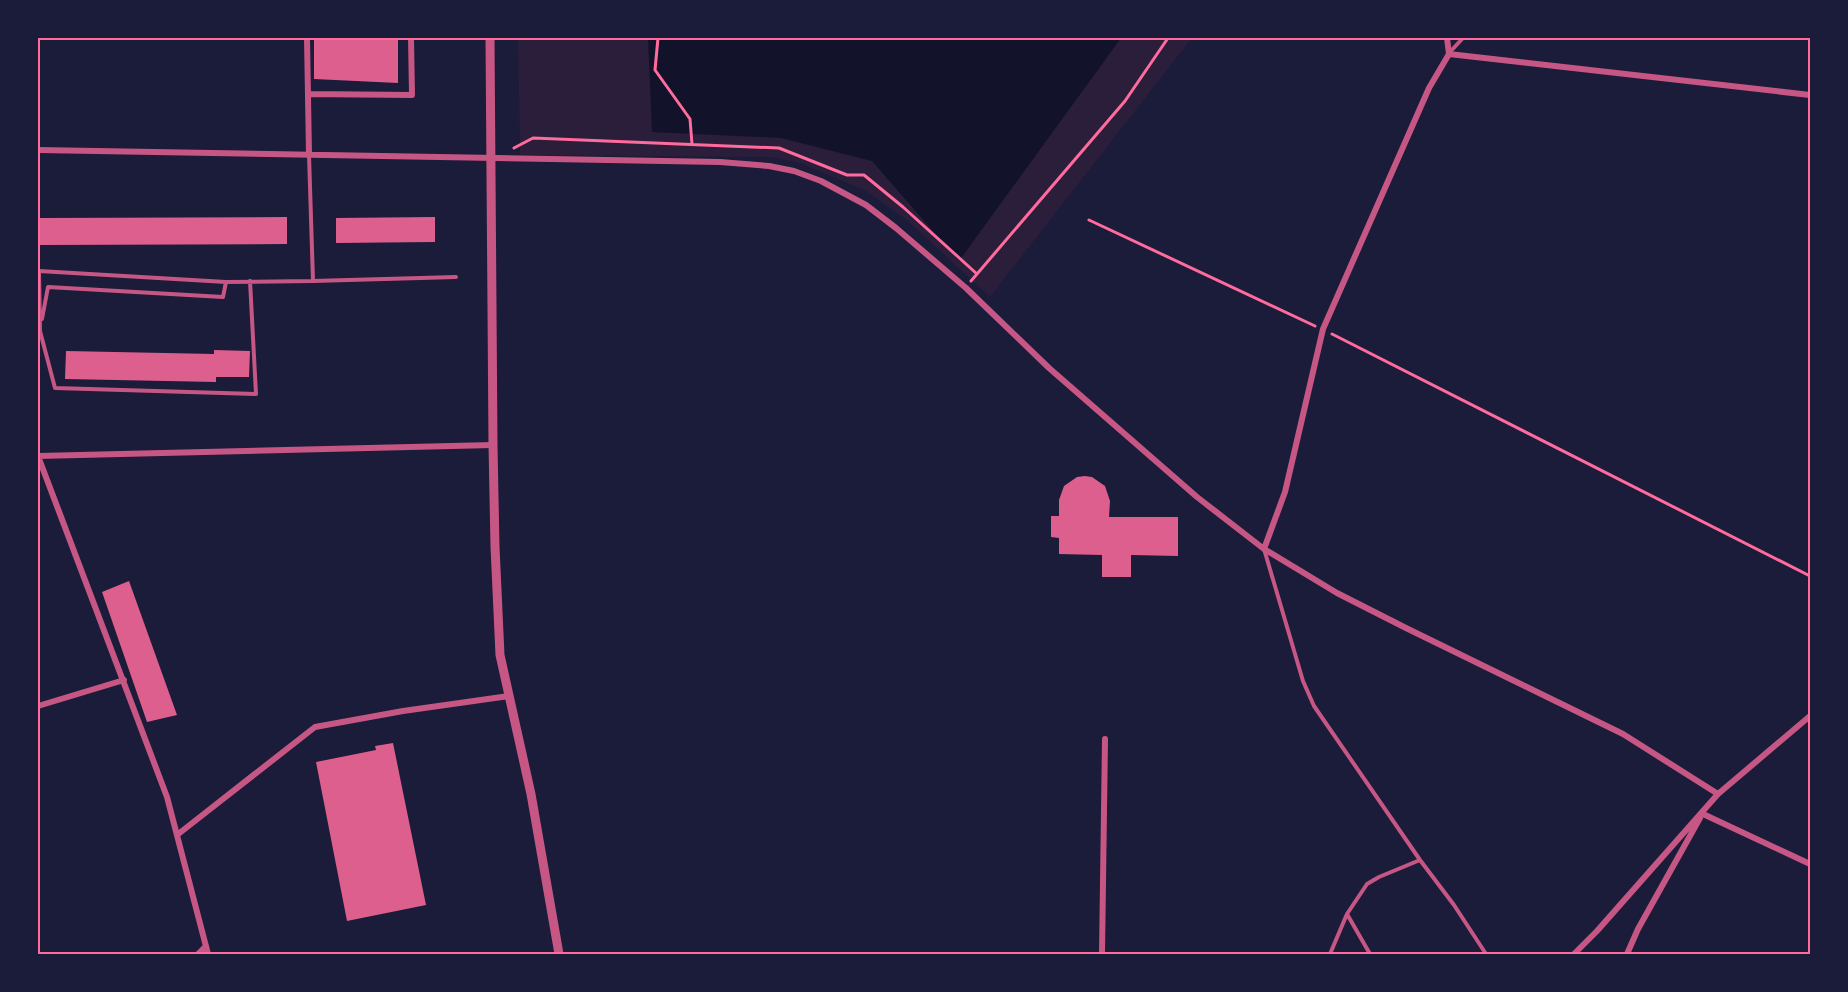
<svg xmlns="http://www.w3.org/2000/svg" width="1848" height="992" viewBox="0 0 1848 992" font-family="Signika,sans-serif">
<style>
.green{fill:#2a1e3b}
.water{fill:#12122b}
.building{fill:#dd5f8e}
.lines{fill:none;stroke-linecap:round;stroke-linejoin:round}
.path{stroke:#ff6b9d;stroke-width:3}
.service{stroke:#c65784;stroke-width:4}
.minor{stroke:#c65784;stroke-width:6}
.tertiary{stroke:#c65784;stroke-width:9}
.neatline{fill:none;stroke:#ff6b9d;stroke-width:2}
</style>
<rect width="100%" height="100%" fill="#1b1b3a"/>
<path class="green" d="M518,38H1192L990,297L909,222L868,192L800,163L771,157L520,155Z"/>
<path class="water" d="M648,38H1121L959,261L872,161L781,138L652,132Z"/>
<path class="building" d="M314,38H398V83L314,79Z
M287,217V244L40,245V218Z
M435,217V242L336,243V218Z
M214,350L250,351L249,377H216V382L65,379L66,351L214,354Z
M1085,476L1092,477L1105,486L1110,501L1109,517H1178V556L1131,555V577H1102V555L1059,554V538L1051,537V516H1059V500L1064,486L1077,477Z
M129,581L177,715L147,722L102,592Z
M393,743L426,905L347,921L316,762L376,750L375,746Z"/>
<g class="lines">
<path class="path" d="M658,38L655,70L690,119L692,144
M514,148L533,138L779,148L847,175H864L903,207L977,274
M1089,220L1315,326
M971,281L1125,101L1168,38
M1332,334L1810,576"/>
<path class="service" d="M1449,53L1463,38
M313,281L456,277
M226,282L39,271L40,331L55,388L256,394L250,281
M42,319L48,287L223,297L226,282L313,281L309,155
M1264,549L1303,681L1314,706L1420,860L1454,905L1486,954
M1347,914L1367,884L1379,877L1420,860
M1330,954L1347,914L1370,954"/>
<path class="minor" d="M307,38L309,155
M1447,38L1449,54L1810,95
M308,94L412,95L411,38
M38,150L720,162L769,166L794,171L821,181L866,205L896,228L966,288L1049,368L1197,497L1264,549L1337,593L1406,628L1623,734L1718,794
M38,456L167,797L208,954
M38,456L493,445
M1264,549L1285,492L1323,329L1429,88L1449,54
M38,706L124,680
M1703,814L1810,864
M177,835L315,727L403,711L509,696
M198,954L206,946
M1102,954L1105,739
M1574,954L1597,931L1718,794L1810,716
M1627,954L1638,929L1700,818"/>
<path class="tertiary" d="M490,38L493,445L495,547L500,655L531,794L559,954"/>
</g>
<rect width="1848" height="992" fill="none" stroke="#1b1b3a" stroke-width="78"/>
<rect x="39" y="39" width="1770" height="914" class="neatline"/>
</svg>
